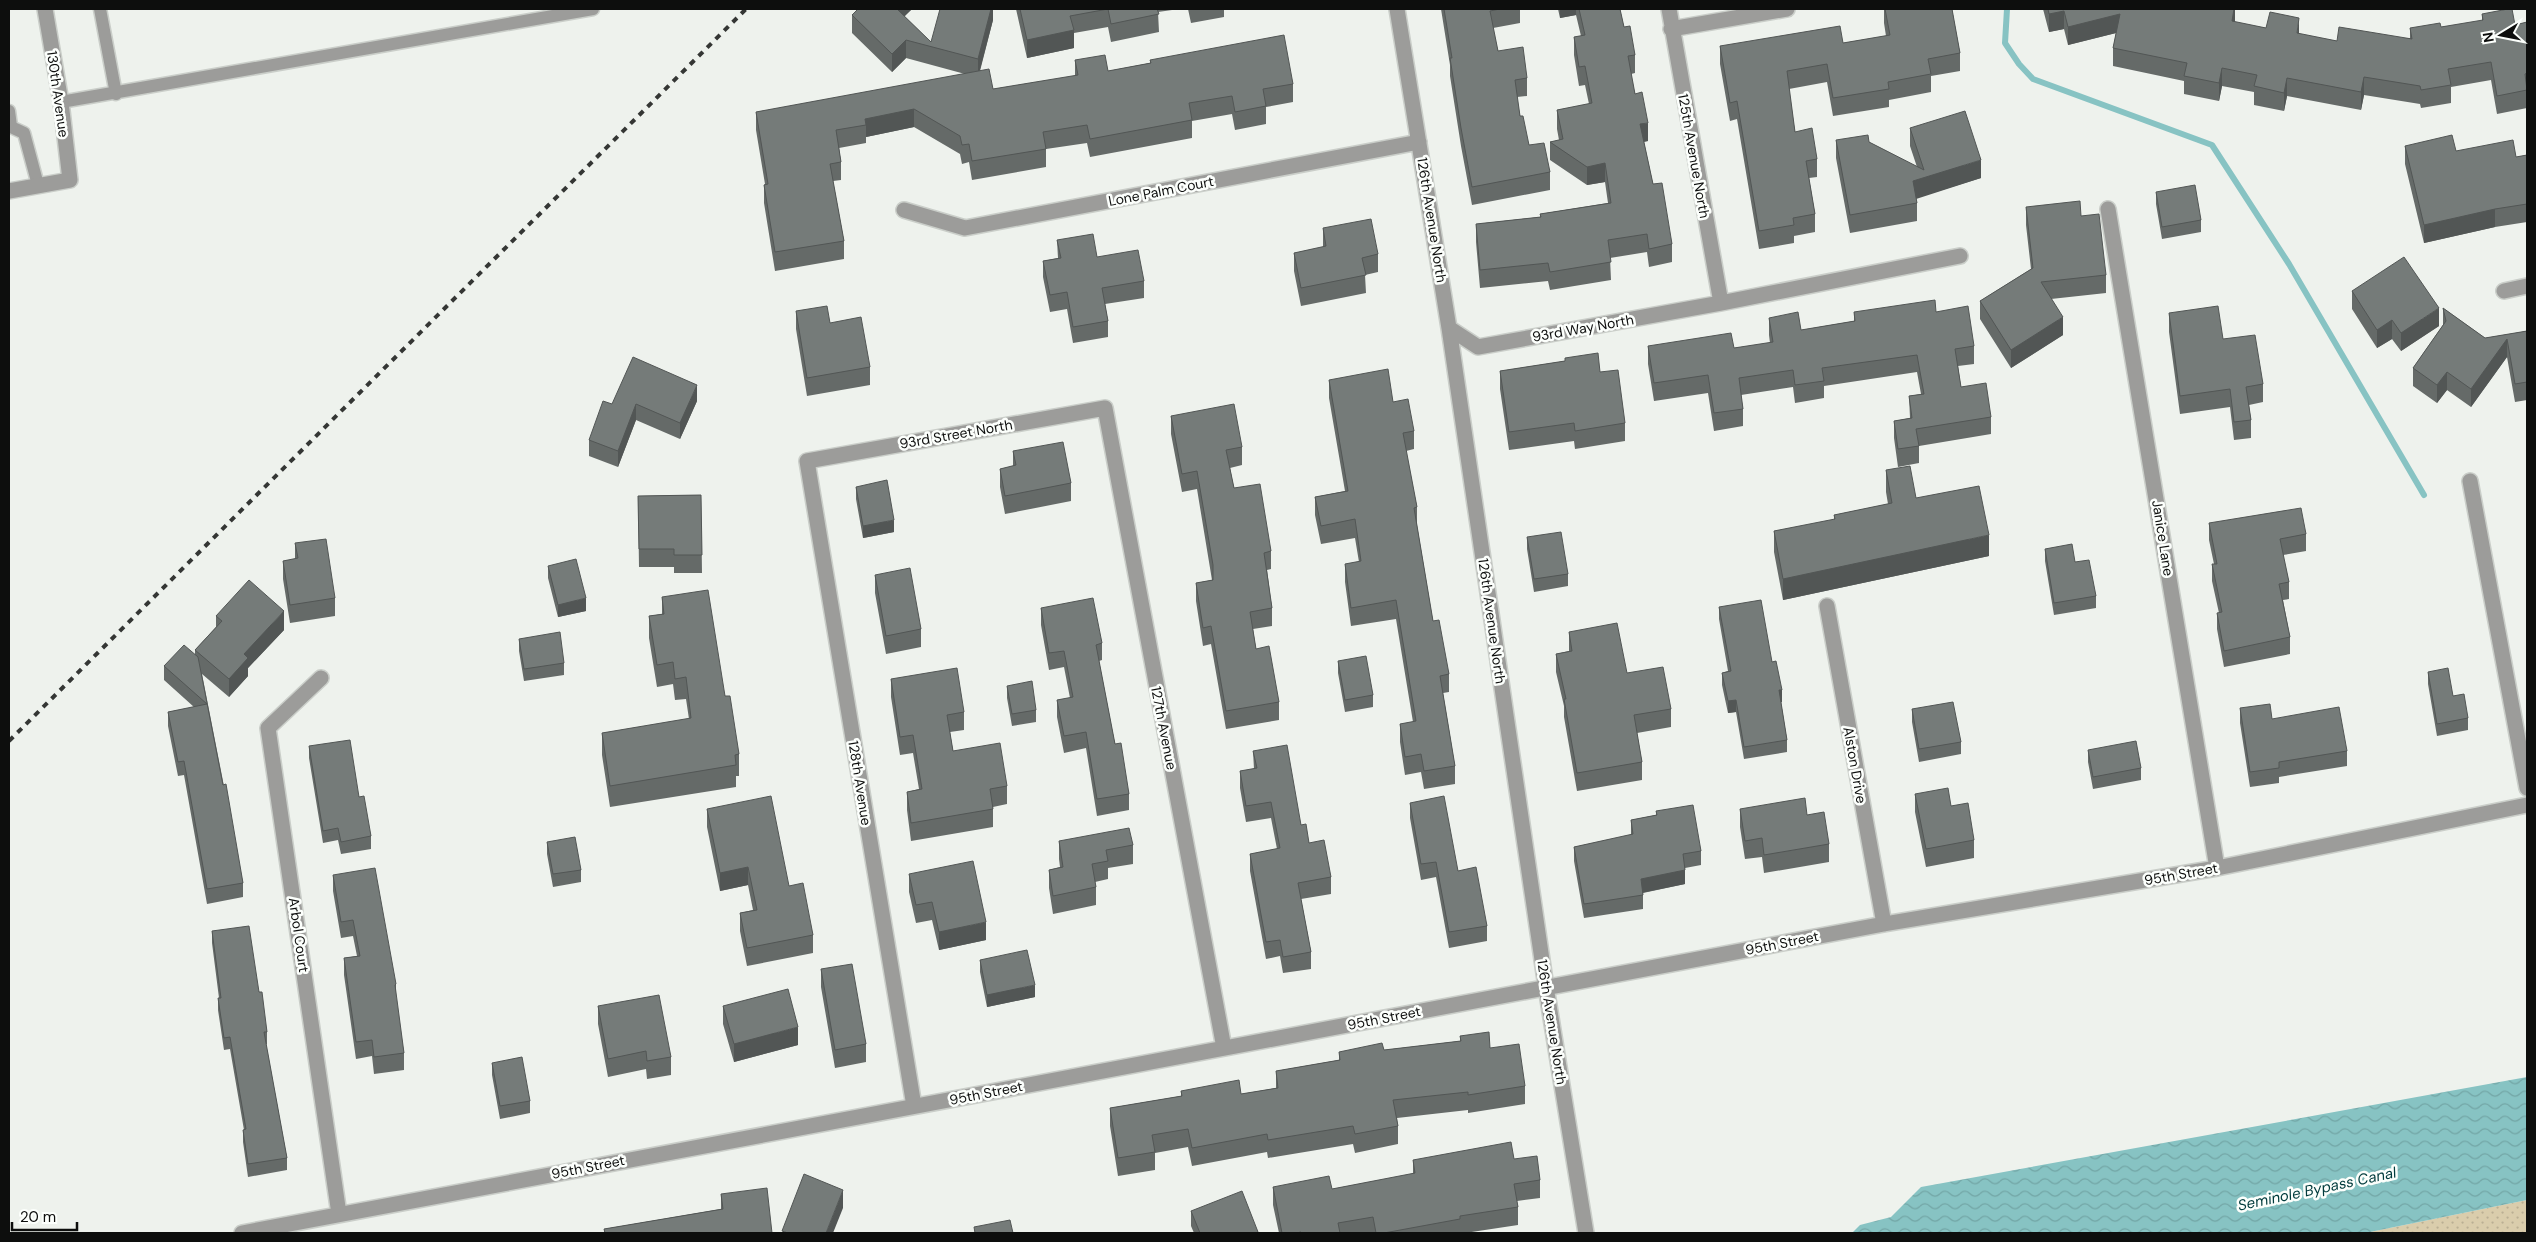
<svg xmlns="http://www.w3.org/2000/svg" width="2536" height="1242" viewBox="0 0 2536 1242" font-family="'DM Sans',sans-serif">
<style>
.park{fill:url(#park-dots)}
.water{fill:url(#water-waves)}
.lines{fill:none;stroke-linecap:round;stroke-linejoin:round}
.stream{stroke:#87c3c3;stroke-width:6}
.lane-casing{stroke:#cacec9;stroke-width:15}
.street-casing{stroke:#cacec9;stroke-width:18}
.lane{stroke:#9c9c9a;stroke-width:12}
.street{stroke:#9c9c9a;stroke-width:15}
.rail{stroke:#343634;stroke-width:4;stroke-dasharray:6 6;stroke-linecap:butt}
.wall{fill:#656a68}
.shaded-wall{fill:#525655}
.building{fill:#757b79;stroke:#525655}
.labels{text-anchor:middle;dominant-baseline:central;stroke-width:5;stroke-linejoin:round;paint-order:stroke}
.street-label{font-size:14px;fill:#0d0e0d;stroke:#fcfffc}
.water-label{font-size:15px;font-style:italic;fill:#003b3c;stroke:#fcfffc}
</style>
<defs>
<pattern id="park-dots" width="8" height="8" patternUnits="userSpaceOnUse" patternTransform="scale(1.25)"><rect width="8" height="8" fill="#dacdac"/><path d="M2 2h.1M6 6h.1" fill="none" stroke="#baaf93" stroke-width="1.8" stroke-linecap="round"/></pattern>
<pattern id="water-waves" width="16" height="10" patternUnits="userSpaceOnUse" patternTransform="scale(1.25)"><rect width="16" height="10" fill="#87c3c3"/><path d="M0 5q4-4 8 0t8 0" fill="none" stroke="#73a6a6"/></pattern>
</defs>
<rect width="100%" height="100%" fill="#eef2ed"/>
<path class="park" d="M2527,1200V1233H2365Z"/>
<path class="water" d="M2527,1077V1200L2365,1233H1852L1860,1225L1891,1217L1921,1187Z"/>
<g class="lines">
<path class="stream" d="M2007,9L2005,43L2019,64L2033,79L2212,145L2289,264L2424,495"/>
<g class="lane-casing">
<path id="lane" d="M100,9L116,94
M61,102L593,9
M9,111L11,126
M9,126L24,133L38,185"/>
</g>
<g class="street-casing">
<path id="street" d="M1397,9L1449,328L1546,987L1586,1233
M1669,9L1721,303
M1671,29L1787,9
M9,191L70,180L61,102L45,9
M2108,209L2217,868
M904,210L965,228L1419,142
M2504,291L2527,286
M1449,328L1478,347L1721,303L1960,256
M2470,481L2527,788
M1827,606L1884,924
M321,678L268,728L339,1214
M914,1106L807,461L1105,408L1224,1048
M242,1233L1884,924L2217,868L2527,805"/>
</g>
<use href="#lane" class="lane"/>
<use href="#street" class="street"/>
<path class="rail" d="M9,741L746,9"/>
</g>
<path class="wall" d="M911,9V10L904,16L931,42L993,9V20L980,71L993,89L1075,76V60L1108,71L1150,63V60L1293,84V102L1266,107V124L1235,130L1232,114L1192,121V138L1090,157L1087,143L1046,149V167L972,180L969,162L962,164L960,154L914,127L866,137V143L839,148L841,162V180L833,181L844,241V259L775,271L764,203V185L765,184L756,130V112L965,74L906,58L892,72L852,33V15Z
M1016,9H1179L1158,12L1159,32L1111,42L1108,27L1074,33V48L1027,58Z
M1188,9H1224V17L1191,23Z
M1441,9H1520V23L1493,28L1498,51L1527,78V96L1517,97L1520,116L1529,145L1550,172V190L1472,205L1461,146L1450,76V65Z
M1558,9H1620L1624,27L1635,55V73L1631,74L1635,94L1648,141L1644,142L1653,184L1672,244V262L1649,267L1647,252L1610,258L1611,280L1550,290L1548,281L1480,288L1476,242V224L1540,217V214L1608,203L1605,182L1587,185L1550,160V142L1559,140L1557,129V110L1589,104L1585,85L1579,86L1574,55V37L1581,36L1576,15L1560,18Z
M1884,9H1952L1960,53V71L1931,76V92L1889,100V107L1833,116L1827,82L1789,89L1795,132L1817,159V177L1809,178L1815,214V232L1794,236V243L1759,249L1737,119L1730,121L1720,64V46L1843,43L1886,36L1884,23Z
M2043,9H2235V22L2266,28L2299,34L2337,41L2410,38V28L2441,27L2482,21V14L2515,25L2527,22V108L2497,114L2491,80L2451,87V103L2421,108L2420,104L2364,95L2361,110L2287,96L2284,111L2254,105V92L2222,86L2219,101L2184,94V81L2113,66V48L2116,33L2068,45L2064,29L2049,32Z
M1910,128L1981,178L1916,198L1917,203V221L1850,233L1836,158V140L1869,142L1917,167L1910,146Z
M2405,146L2516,157L2527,155V222L2495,227L2424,243L2405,164Z
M2156,192L2201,220V232L2162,239L2156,204Z
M2026,207L2081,216L2106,275V293L2051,299L2063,335L2011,368L1980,319V301L2031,269L2026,225Z
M1323,228L1378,254V272L1365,275L1366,293L1301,306L1294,271V253L1323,247Z
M1057,240L1097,257L1144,281V298L1105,304L1108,321V337L1073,343L1067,309L1050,312L1043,277V261L1058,258Z
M2352,291L2439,326L2401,351L2392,339L2377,348L2352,309Z
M2443,308L2485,338L2527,331V400L2515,402L2507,357L2471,407L2447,390L2437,403L2413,386V368L2443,325Z
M796,311L870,367V385L807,396L796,329Z
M1854,312H1936L1974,346V364L1958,366L1961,387L1991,417V434L1919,446V463L1898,467L1894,438V421L1910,418L1909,396L1921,394L1917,372L1824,386V398L1795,403L1793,387L1741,395L1743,409V426L1714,431L1708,393L1654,401L1648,364V346L1734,348L1770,343L1769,335V318L1801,330L1854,321Z
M2169,313L2223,339L2263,384V402L2249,405L2251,420V438L2234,440L2230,407L2180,414L2169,332Z
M1565,358L1600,372L1625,423V441L1575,449L1574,441L1509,450L1500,389V371L1565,361Z
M1329,380L1393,402L1414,431V449L1406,451L1417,507V525L1433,621L1449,674V692L1443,693L1455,766V784L1424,789L1421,772L1405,775L1400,742V724L1413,722L1396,619L1351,626L1345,582V564L1359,562L1355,538L1321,544L1315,515V497L1345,491L1329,398Z
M697,401L680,439L636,420L618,467L589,456V440L612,404Z
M1171,416L1242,447V465L1230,468L1234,488L1271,551V569L1267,570L1272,608V626L1253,629L1256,649L1279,702V720L1226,729L1211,644L1203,646L1196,601V583L1212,580L1197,489L1182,492L1171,434Z
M1013,451L1071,483V501L1005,514L1000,487V469L1013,466Z
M1886,470L1916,498L1989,556L1783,600L1774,552V531L1834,520V515L1888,504L1886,492Z
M856,487L894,532L863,538L856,499Z
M701,495L702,573H674V567H639L638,496Z
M2209,523L2306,534V551L2283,555L2289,582V599L2283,600L2290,637V654L2224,667L2217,629V613H2219L2212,581V564H2214L2209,540Z
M1527,537L1568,574V586L1534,592L1527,549Z
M295,543L335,598V616L290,623L283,579V561L295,559Z
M2045,549L2075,562L2096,596V608L2054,615L2045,561Z
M548,566L586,611L558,617L548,578Z
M875,575L921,629V647L886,654L875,593Z
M662,597L725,696L739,754V776H736V787L610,807L602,755V733L689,719L686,699L675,700L673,684L657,687L649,638V616L662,614Z
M1719,607L1772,662L1782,702H1781L1787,740V752L1744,759L1736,712L1728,713L1722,685V673L1728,671L1719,619Z
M1041,608L1102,643V660L1099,661L1115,744L1129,794V810L1097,816L1086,748L1064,753L1057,717V700L1070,698L1064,667L1049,670L1041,625Z
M216,616L284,630L248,668V676L229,697L202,674L243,883V897L207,904L184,775L178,776L168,726V712L194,707L164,680V666L195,654V650L216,627Z
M1569,632L1627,673L1671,709V727L1637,733L1642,762V780L1577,791L1564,717V706L1556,672V654L1569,651Z
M519,639L564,663V675L524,681L519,651Z
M1338,661L1373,695V707L1345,712L1338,673Z
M2428,672L2453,696L2468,718V730L2437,736L2428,684Z
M891,679L964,712V730L950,732L953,751L1007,786V804L993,807V827L911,841L907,810V792L919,789L913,753L900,755L891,697Z
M1007,686L1036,710V722L1012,726L1007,698Z
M2240,708L2347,751V766L2279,777V783L2250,787L2240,723Z
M1912,709L1961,742V754L1919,762L1912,722Z
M309,746L359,797L371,836V849L341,854L338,840L323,843L309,758Z
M2088,750L2141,768V780L2093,789L2088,762Z
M1253,751L1301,825L1309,843L1331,877V894L1301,899L1311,952V969L1283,973L1280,956L1266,959L1250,871V854L1277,849L1271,818L1246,822L1240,788V771L1254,769Z
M1915,794L1951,806L1974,840V858L1926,867L1915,812Z
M1410,803L1458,871L1487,926V941L1449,948L1436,877L1421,880L1410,818Z
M707,809L789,886L813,935V953L747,966L740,931V913L753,910L748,885L720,891L707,827Z
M1740,809L1807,815L1829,844V862L1764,873L1762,857L1745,859L1740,827Z
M1656,811L1701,851V865L1685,868V884L1643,893V909L1584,918L1574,861V847L1631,835V820L1656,815Z
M1059,841L1133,845V864L1108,868V879L1095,882L1096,887V905L1053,914L1049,888V870L1060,867L1059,859Z
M547,842L581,870V882L553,887L547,854Z
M909,874L986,940L939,950L932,920L916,923L909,892Z
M333,875L396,984V998L404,1053V1070L374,1074L372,1056L356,1059L344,975V958L357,956L353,936L341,938L333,891Z
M212,931L259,992L267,1032V1044H266L287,1158V1170L248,1177L243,1142V1130H244L230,1049L224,1050L218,1010V998H219L212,943Z
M980,960L1035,997L987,1007L980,972Z
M821,969L866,1044V1062L835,1068L821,987Z
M598,1006L671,1057V1075L647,1079L646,1069L608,1077L598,1024Z
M723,1006L798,1045L734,1062L723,1024Z
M1460,1036L1490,1048L1525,1086V1104L1468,1113V1110L1397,1118L1398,1126V1144L1355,1153L1353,1144L1268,1158L1267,1152L1192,1166L1188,1147L1155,1153V1170L1118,1176L1110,1126V1108L1181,1096V1091L1241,1094L1276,1088V1071L1339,1060V1052L1384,1050L1460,1041Z
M492,1063L530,1101V1113L500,1119L492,1075Z
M1514,1159L1540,1180V1198L1517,1201L1518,1207V1225L1465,1233H1279L1273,1205V1187L1332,1189L1413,1174V1160Z
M721,1194L772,1233H604V1229L721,1209Z
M1191,1211L1258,1233H1194L1191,1226Z"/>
<path class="shaded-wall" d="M895,9H911V10L895,26Z
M991,9H993V20L978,77V59Z
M1560,9H1576V15L1560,18Z
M2234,9H2235V24L2232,21Z
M2064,11V29L2049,32V14Z
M2120,14V32L2068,45V27Z
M2299,18V36L2297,33Z
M1074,30V48L1027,58V40Z
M906,40V58L892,72V54Z
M2222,68V86L2219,101V83Z
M2364,77V95L2361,110V92Z
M2287,78V96L2284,111V93Z
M914,109V127L866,137V125L865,119Z
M1648,123V141L1640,142V124Z
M1981,160V178L1913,200V181Z
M1605,163V182L1587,185V167Z
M2495,209V227L2424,243V225Z
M2439,308V326L2401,351V333Z
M2063,317V335L2011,368V350Z
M2392,320V339L2377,348V330Z
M2507,339V357L2471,407V389Z
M2447,372V390L2437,403V385Z
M697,385V401L680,439V423Z
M636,404V420L618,467V451Z
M894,520V532L863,538V526Z
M1989,535V556L1783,600V579Z
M586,598V611L558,617V605Z
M284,611V630L248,668V676L229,697V679L244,654Z
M1779,690H1782V702L1779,703Z
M1736,700V712L1728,713V701Z
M748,867V885L720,891V873Z
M1685,870V884L1641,893V879Z
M986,922V940L939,950V932Z
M1035,985V997L987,1007V995Z
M798,1027V1045L734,1062V1044Z
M843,1190V1208L833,1233H826Z"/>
<path class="building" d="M858,9H897L931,42L940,9H991L978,59L906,40L892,54L852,15Z
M1020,9H1157L1159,14L1111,24L1108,9L1070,16L1074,30L1027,40Z
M1444,9H1500L1490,11L1498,51L1523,47L1527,78L1515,80L1520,116H1523L1529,145L1544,143L1550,172L1472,187L1461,128L1450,58H1452Z
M1579,9H1620L1624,27L1630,26L1635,55L1628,56L1635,94L1642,92L1648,123L1640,124L1653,184L1662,183L1672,244L1649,249L1647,234L1608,240L1611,262L1550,272L1548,263L1480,270L1476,224L1541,217L1540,214L1611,203L1605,163L1587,167L1550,142L1563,139L1557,110L1592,103L1585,66L1579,67L1574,37L1585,35Z
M1885,9H1952L1960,53L1928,59L1931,74L1888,82L1889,89L1833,98L1827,64L1787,71L1795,132L1812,128L1817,159L1806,161L1815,214L1793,218L1794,225L1759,231L1737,101L1730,103L1720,46L1840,26L1843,43L1890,35Z
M2048,9H2234L2232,21L2266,28L2270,12L2299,18L2297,33L2337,41L2339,27L2412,39L2410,28L2440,23L2441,27L2483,20L2482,14L2508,9H2512L2515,25L2527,22V73L2525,74L2527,90L2497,96L2491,62L2448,69L2451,85L2421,90L2420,86L2364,77L2361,92L2287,78L2284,93L2254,86L2257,75L2222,68L2219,83L2184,76L2187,63L2113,48L2120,14L2068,27L2064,11L2049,14Z
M1284,35L1293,84L1263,89L1266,106L1235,112L1232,96L1189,103L1192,120L1090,139L1087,125L1043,132L1046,149L972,161L969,144L962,145L960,136L914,109L865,119L866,125L836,130L841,162L830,164L844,241L775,252L764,185L768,184L756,112L989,69L993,89L1078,75L1075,60L1105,55L1108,71L1151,63L1150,60Z
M1965,111L1981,160L1913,181L1917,203L1850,215L1836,140L1868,135L1869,142L1924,170L1910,128Z
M2452,135L2456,151L2513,140L2516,157L2527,155V204L2495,209L2424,225L2405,146Z
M2195,185L2201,220L2162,227L2156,192Z
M2080,201L2081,216L2099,214L2106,275L2041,282L2063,317L2011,350L1980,301L2033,268L2026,207Z
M1371,219L1378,254L1362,258L1366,275L1301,288L1294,253L1326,246L1323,228Z
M1093,234L1097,257L1138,250L1144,281L1102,288L1108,321L1073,327L1067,292L1050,295L1043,261L1061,258L1057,240Z
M2404,257L2439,308L2401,333L2392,320L2377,330L2352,291Z
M1935,300L1936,312L1968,306L1974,346L1955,349L1961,387L1986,383L1991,417L1916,429L1919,446L1898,449L1894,421L1912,418L1909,396L1924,394L1917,355L1822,368L1824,381L1795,385L1793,370L1739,378L1743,409L1714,413L1708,375L1654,383L1648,346L1731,333L1734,348L1773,342L1769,318L1798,312L1801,330L1855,321L1854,312Z
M827,306L830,323L861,317L870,367L807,378L796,311Z
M2218,306L2223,339L2255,335L2263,384L2246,387L2251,420L2234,422L2230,389L2180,396L2169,313Z
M2443,308L2485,338L2527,331V382L2515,384L2507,339L2471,389L2447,372L2437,385L2413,368L2446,321Z
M1598,353L1600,372L1618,370L1625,423L1575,431L1574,423L1509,432L1500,371L1565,361V358Z
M633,357L697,385L680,423L636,404L618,451L589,440L603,401L612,404Z
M1388,369L1393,402L1408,399L1414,431L1403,433L1417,507L1414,508L1433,621L1439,620L1449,674L1440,676L1455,766L1424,771L1421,754L1405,757L1400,724L1416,721L1396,600L1351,608L1345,564L1361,561L1355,519L1321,526L1315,497L1348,491L1329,380Z
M1234,404L1242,447L1226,450L1234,488L1260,484L1271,551L1264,553L1272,608L1250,612L1256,649L1269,646L1279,702L1226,711L1211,626L1203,628L1196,583L1213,580V565L1197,471L1182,474L1171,416Z
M1063,442L1071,483L1005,496L1000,469L1016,465L1013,451Z
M1910,466L1916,498L1979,486L1989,535L1783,579L1774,531L1835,519L1834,515L1892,503L1886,470Z
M887,480L894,520L863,526L856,487Z
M701,495L702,555H674V549H639L638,496Z
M2301,508L2306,534L2280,539L2289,582L2279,584L2290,637L2224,651L2217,613L2222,612L2212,564H2217L2209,523Z
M1561,532L1568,574L1534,579L1527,537Z
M326,539L335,598L290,605L283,561L298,558L295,543Z
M2072,544L2075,562L2089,560L2096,596L2054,603L2045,549Z
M576,559L586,598L558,605L548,566Z
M910,568L921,629L886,636L875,575Z
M249,580L284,611L244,654L248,658L229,679L195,650L222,621L216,616Z
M708,590L725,696H730L739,754L735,755L736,765L610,786L602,733L691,718L686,677L675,679L673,662L657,665L649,616L664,614L662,597Z
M1093,598L1102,643L1096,645L1115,744L1121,743L1129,794L1097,799L1086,732L1064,736L1057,700L1073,697L1064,651L1049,653L1041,608Z
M1761,600L1772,662L1776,661L1782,690H1779L1787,740L1744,747L1736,700L1728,701L1722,673L1731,671L1719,607Z
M1617,623L1627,673L1663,667L1671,709L1634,715L1642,762L1577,773L1564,699H1566L1556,654L1572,651L1569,632Z
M560,632L564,663L524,669L519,639Z
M184,645L198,657L223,785L226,784L243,883L207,889L184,761L178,762L168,712L207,704L164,666Z
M1366,656L1373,695L1345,700L1338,661Z
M957,668L964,712L947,715L953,751L1000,743L1007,786L990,789L993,809L911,823L907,792L922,789L913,735L900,737L891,679Z
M2448,668L2453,696L2464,694L2468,718L2437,724L2428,672Z
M1032,681L1036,710L1012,714L1007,686Z
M1953,702L1961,742L1919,749L1912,709Z
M2270,704L2272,719L2339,707L2347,751L2279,762V768L2250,772L2240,708Z
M350,740L359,797L364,796L371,836L341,842L338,828L323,831L309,746Z
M2136,741L2141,768L2093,777L2088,750Z
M1287,745L1301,825L1306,824L1309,843L1324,840L1331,877L1298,883L1311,952L1283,957L1280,940L1266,942L1250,854L1280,848L1271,802L1246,806L1240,771L1257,768L1253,751Z
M1948,788L1951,806L1968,803L1974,840L1926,849L1915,794Z
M771,796L789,886L803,883L813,935L747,948L740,913L757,910L748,867L720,873L707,809Z
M1444,796L1458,871L1476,867L1487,926L1449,932L1436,862L1421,864L1410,803Z
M1805,798L1807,815L1824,812L1829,844L1764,855L1762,838L1745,841L1740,809Z
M1693,805L1701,851L1683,854L1685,870L1641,879L1643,895L1584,904L1574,847L1633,834L1631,820L1657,815L1656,811Z
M1129,828L1133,845L1106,850L1108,861L1092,864L1096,887L1053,896L1049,870L1063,867L1059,841Z
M575,837L581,870L553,874L547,842Z
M973,861L986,922L939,932L932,902L916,905L909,874Z
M375,868L396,984L395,985L404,1053L374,1057L372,1040L356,1042L344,958L360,956L353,920L341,922L333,875Z
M249,926L259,992H262L267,1032H264L287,1158L248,1164L243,1130L246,1129L230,1037L224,1038L218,998H221L212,931Z
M1027,950L1035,985L987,995L980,960Z
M852,964L866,1044L835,1050L821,969Z
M788,989L798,1027L734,1044L723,1006Z
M659,995L671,1057L647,1061L646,1051L608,1059L598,1006Z
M1489,1032L1490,1048L1519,1044L1525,1086L1468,1095V1092L1393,1100L1398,1126L1355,1134L1353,1126L1268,1140L1267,1134L1192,1148L1188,1129L1152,1135L1155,1152L1118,1158L1110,1108L1182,1096L1181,1091L1239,1080L1241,1094L1278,1088L1276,1071L1340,1060L1339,1052L1382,1043L1384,1050L1461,1041L1460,1036Z
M522,1057L530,1101L500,1106L492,1063Z
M1511,1142L1514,1159L1537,1156L1540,1180L1514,1184L1518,1207L1460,1216V1219L1384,1233H1376L1373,1217L1338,1223L1340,1233H1301V1232L1296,1233H1282L1273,1187L1329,1176L1332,1189L1415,1173L1413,1160Z
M804,1174L843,1190L826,1233H788L782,1231Z
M767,1188L772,1233H605L604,1229L723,1209L721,1194Z
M1242,1191L1258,1232L1255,1233H1200L1191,1211Z
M1010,1220L1013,1233H975L974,1227Z"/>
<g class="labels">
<g class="street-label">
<text transform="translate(58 94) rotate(82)">130th Avenue</text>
<text transform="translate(1694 156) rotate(80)">125th Avenue North</text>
<text transform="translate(1161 191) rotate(-11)">Lone Palm Court</text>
<text transform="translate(1432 220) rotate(81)">126th Avenue North</text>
<text transform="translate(1583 328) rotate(-10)">93rd Way North</text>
<text transform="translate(956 434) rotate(-10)">93rd Street North</text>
<text transform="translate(2163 538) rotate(81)">Janice Lane</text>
<text transform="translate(1492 621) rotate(82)">126th Avenue North</text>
<text transform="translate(1164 728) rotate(79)">127th Avenue</text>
<text transform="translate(1855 765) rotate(80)">Alston Drive</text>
<text transform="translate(860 783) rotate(81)">128th Avenue</text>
<text transform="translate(2181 874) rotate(-10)">95th Street</text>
<text transform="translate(299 935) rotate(82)">Arbol Court</text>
<text transform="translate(1782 943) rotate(-11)">95th Street</text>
<text transform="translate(1384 1018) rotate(-11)">95th Street</text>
<text transform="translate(1552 1022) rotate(81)">126th Avenue North</text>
<text transform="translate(986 1093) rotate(-11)">95th Street</text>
<text transform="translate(588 1167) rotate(-11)">95th Street</text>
</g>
<g class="water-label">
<text transform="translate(2317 1189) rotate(-12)">Seminole Bypass Canal</text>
</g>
</g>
<rect width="2536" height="1242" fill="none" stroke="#0d0e0d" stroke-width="20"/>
<g transform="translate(2501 35) rotate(260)" stroke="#fcfffc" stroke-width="4" paint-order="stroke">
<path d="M0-4L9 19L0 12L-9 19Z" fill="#0d0e0d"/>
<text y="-8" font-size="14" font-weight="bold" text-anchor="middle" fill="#0d0e0d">N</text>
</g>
<path d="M12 1222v8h65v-8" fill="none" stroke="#0d0e0d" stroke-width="2.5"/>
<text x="20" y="1222" font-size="15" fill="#0d0e0d" stroke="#fcfffc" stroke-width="4" paint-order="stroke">20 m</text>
</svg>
